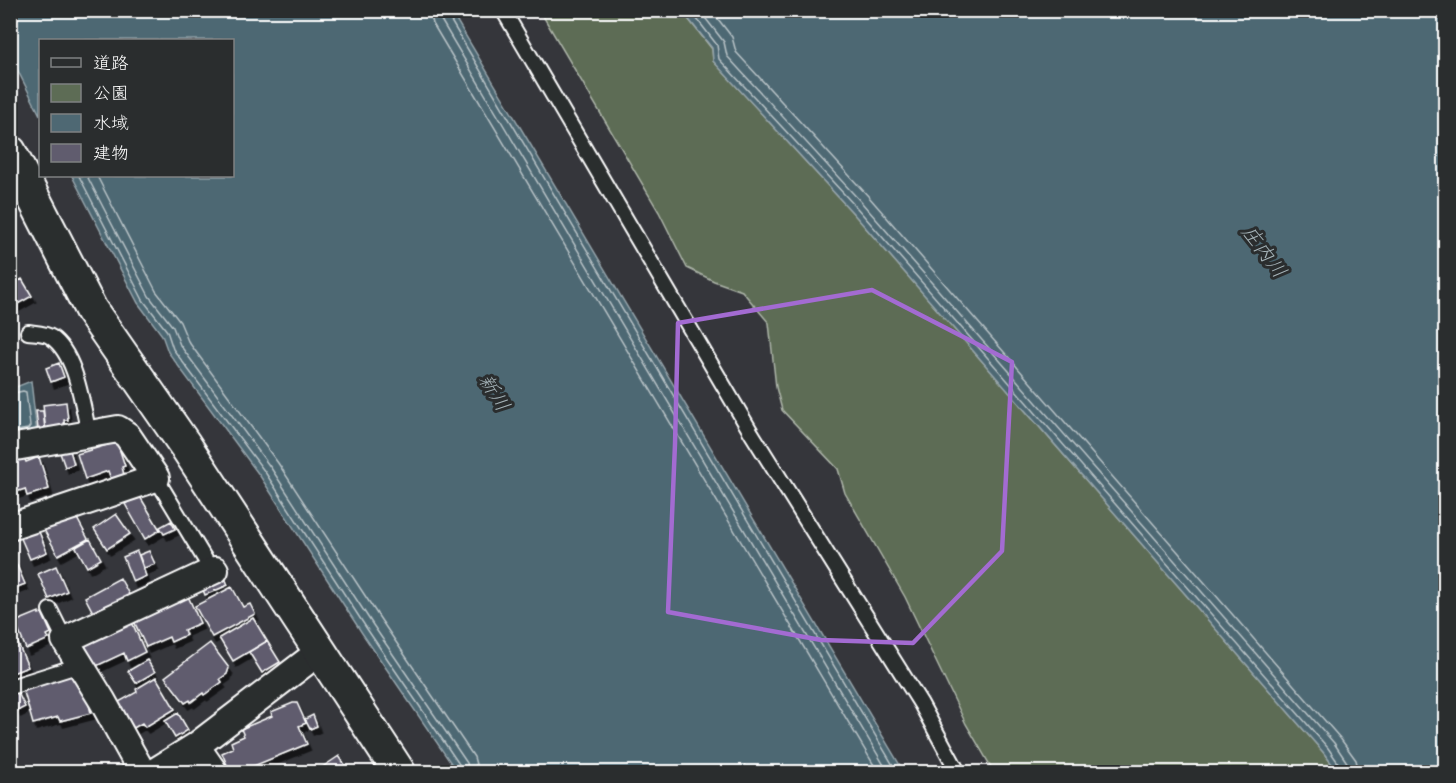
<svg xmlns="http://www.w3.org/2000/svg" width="1456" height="783" viewBox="0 0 1456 783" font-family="Delius,'Klee One',sans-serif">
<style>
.green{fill:#5d6c55;stroke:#aeb6aa;stroke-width:1.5}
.water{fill:#4e6873;stroke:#95a4ab;stroke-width:1.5}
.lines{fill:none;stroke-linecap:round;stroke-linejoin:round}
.shore{stroke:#b8c3c7;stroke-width:1.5}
.building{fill:#605c6e;stroke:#fff;stroke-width:1.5;filter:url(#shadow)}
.service-casing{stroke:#fff;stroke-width:18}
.minor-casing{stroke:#fff;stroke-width:30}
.tertiary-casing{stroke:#fff;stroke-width:36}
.service{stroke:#2a2d2e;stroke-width:14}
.minor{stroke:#2a2d2e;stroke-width:26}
.tertiary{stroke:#2a2d2e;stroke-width:32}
.marked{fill:none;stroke:#a36bd2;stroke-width:4.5;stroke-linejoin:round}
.labels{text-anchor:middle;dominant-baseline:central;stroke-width:6;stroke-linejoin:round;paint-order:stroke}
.water-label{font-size:20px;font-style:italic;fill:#a6b4b9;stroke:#2a2d2e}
</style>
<defs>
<filter id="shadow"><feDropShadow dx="3.5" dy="6" stdDeviation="0" flood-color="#0009"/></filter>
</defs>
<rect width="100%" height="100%" fill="#35363b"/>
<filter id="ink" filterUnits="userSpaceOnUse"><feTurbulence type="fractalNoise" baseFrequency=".0167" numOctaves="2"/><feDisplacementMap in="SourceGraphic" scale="12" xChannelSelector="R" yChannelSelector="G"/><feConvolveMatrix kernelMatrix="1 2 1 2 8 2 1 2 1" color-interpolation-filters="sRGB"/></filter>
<g filter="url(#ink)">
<path class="green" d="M540,11H682L712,49L713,61L852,212L1323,752L1338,772H994L966,724L905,597L845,493L838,469L782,410L776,387L769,323L742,291L714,281L687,268L659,212Z"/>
<path class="water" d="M11,10L451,11L904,772H457L362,633L260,476L168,352L162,335L138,303L72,176H232V40H40V115L11,57Z
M682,11H1445V772H1338L1323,752L852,212L713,61L712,48Z
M31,381L37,434L11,438V389Z"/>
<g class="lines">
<path class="shore" d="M430,10L433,24L878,772
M439,10L441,20L888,772
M447,10L448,16L897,772
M690,10L717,45L719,59L857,208L1328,748L1341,767L1343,772
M699,10L724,42L727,56L862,203L1334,743L1348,764L1350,772
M711,10L732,37L736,52L869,197L1340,738L1356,760L1359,772
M79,176L143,300L167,331L173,349L265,472L367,629L461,767L462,772
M87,176L149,296L173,327L180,345L271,468L373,625L467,763L469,772
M97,176L156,291L180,322L188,341L278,463L381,620L474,757L478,772
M10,394L23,391L26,392L30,426L28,429L10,432"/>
</g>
<path class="building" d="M22,279L32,296L14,306L10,299V286Z
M59,363L64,377L51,382L46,368Z
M66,402L68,420H64L65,431L46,433L43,405Z
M36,411H43L45,429H38Z
M117,442L125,466L122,467L124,475L111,479L108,471L85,479L77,454Z
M69,447L74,464L65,467L59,450Z
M24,457L26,462L39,457L49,489L27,496L25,489L10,494V462Z
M139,495L160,530L145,539L125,504Z
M73,511L88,539L58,555L43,528Z
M116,514L130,534L107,549L94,529Z
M171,521L175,529L164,534L160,527Z
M38,529L47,552L30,559L20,536Z
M90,539L101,559L87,567L76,547Z
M10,549L25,584L10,590Z
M137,551L146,576L133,582L123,557Z
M149,551L155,564L144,568L139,555Z
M56,566L67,591L49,599L38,574Z
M223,573L228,585L205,595L200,582Z
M120,578L132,600L95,616L85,597Z
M232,587L243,607L250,604L255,614L212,637L195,606Z
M187,594L200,623L184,630L186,635L171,642L169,637L146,647L133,619Z
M39,612V614L42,613L51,633L47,635L49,639L26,649L15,622Z
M253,618L267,641L233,661L219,638Z
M131,620L145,652L127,661L124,653L92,668L81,643Z
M14,634L28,667L10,674V636Z
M267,641L280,662L262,673L249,652Z
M210,643L229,668L227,674L220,679L222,682L204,695L203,693L191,702L190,700L185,703L165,677Z
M147,660L155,672L136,683L128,671Z
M76,671L84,684L91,713L60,721L58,717L33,724L22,685Z
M156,677L175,709L145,727L142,723L132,729L117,703L137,692L136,689Z
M16,689L25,707L17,711L10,696V692Z
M293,703H297L306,723L299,726L307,744L239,772H230L222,753L233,748L231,742L244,736L241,729L272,716L271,712Z
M178,713L188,730L175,738L165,721Z
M313,715L317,726L310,729L305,719Z
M339,756L350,772H320L318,770Z"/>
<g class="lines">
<g class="service-casing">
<path id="service" d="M503,10L752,434L921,704L958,772
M28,332C35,333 46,333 51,337C77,355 82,405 89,434
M156,478L212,571
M50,610L65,640
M10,687L80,665"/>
</g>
<g class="minor-casing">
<path id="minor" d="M10,448L118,429L127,435L156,478L10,527
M196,746L214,772
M142,772L102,700L65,640L215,570
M154,772L196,746L319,652"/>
</g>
<g class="tertiary-casing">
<path id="tertiary" d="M10,152L91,310L185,445L399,772"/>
</g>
<use href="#service" class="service"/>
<use href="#minor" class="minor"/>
<use href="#tertiary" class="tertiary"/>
</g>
</g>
<path class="marked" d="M872,290L1012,362L1002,551L913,643L821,640L668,612L675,444L678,323Z"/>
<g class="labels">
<g class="water-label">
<text transform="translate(1265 251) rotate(53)">庄内川</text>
<text transform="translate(495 392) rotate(58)">新川</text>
</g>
</g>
<rect width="1456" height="783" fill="none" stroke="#2a2d2e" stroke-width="36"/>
<rect x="18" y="18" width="1420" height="747" fill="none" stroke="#fff" stroke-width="2" filter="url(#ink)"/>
<rect x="39" y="39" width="195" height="138" fill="#2a2d2e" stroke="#7f8182" stroke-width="1.5"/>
<rect x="51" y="58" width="30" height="9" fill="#2a2d2e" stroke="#7f8182" stroke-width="1.5"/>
<text x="93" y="69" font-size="18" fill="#ffffff">道路</text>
<rect x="51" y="84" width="30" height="18" fill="#5d6c55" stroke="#7f8182" stroke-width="1.5"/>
<text x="93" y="99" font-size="18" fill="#ffffff">公園</text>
<rect x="51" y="114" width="30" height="18" fill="#4e6873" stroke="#7f8182" stroke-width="1.5"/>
<text x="93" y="129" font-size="18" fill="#ffffff">水域</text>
<rect x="51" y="144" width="30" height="18" fill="#605c6e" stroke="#7f8182" stroke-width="1.5"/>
<text x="93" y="159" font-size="18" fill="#ffffff">建物</text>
</svg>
